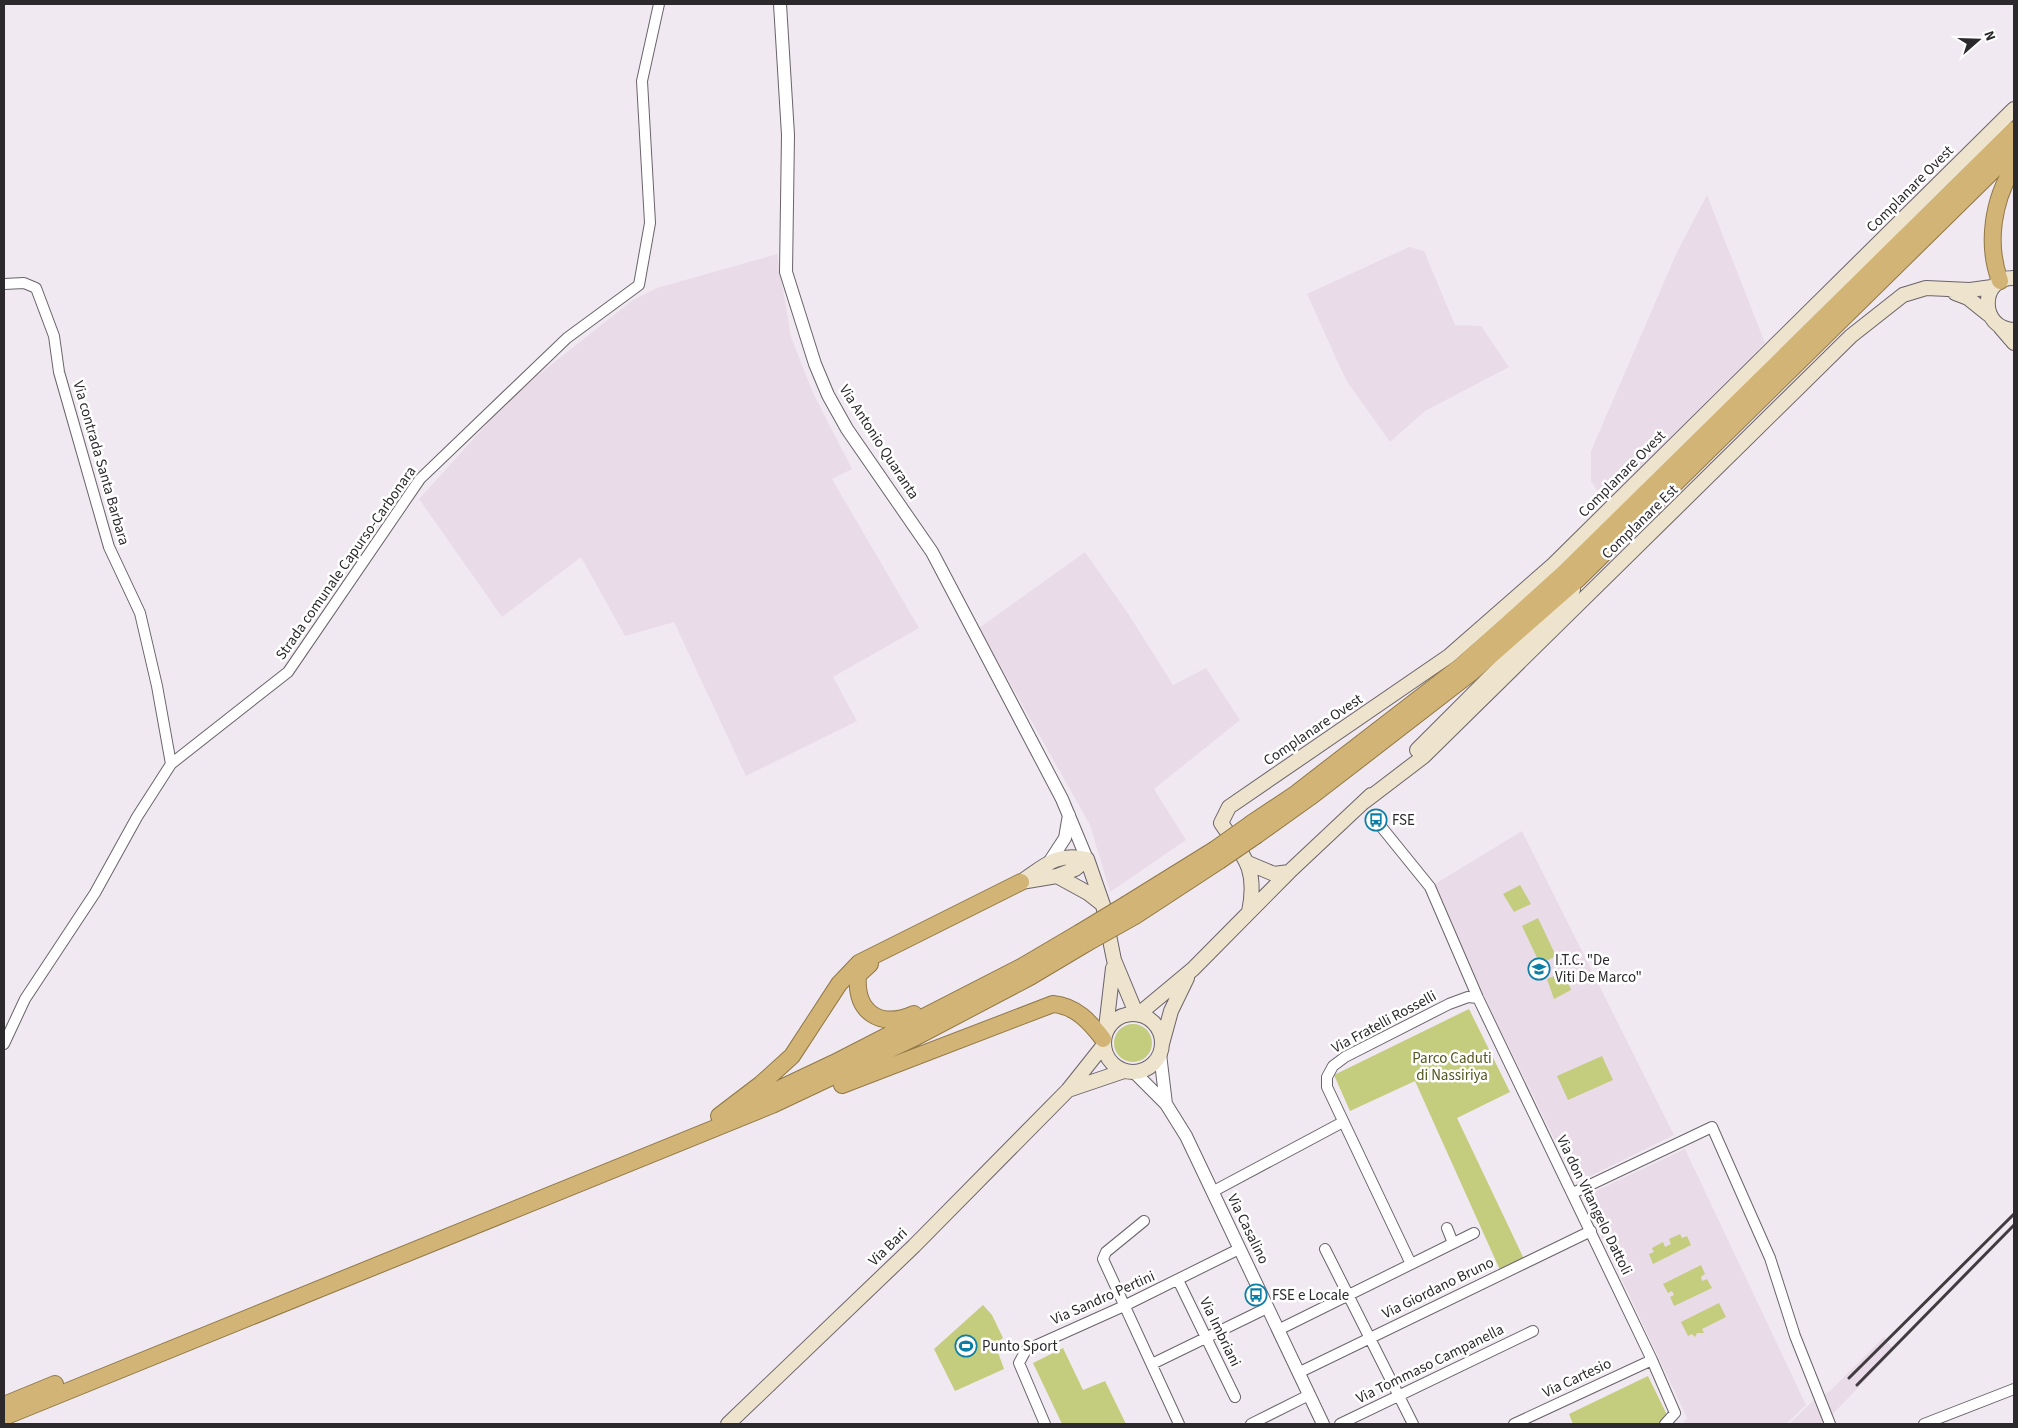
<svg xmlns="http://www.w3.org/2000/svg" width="2018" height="1428" viewBox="0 0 2018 1428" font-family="'Source Sans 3',sans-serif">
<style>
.built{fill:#e9dbe8}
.green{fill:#c4cc7e}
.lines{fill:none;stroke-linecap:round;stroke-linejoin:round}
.minor-casing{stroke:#6a636a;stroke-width:12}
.tertiary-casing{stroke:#6a636a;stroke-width:14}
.secondary-casing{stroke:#6a636a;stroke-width:16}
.trunk-casing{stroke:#907846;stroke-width:18}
.minor{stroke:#fff;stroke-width:10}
.tertiary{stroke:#fff;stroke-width:12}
.secondary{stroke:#eee3cc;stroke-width:14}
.trunk{stroke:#d2b476;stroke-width:16}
.rail{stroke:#403c40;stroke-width:3}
.trunk-bridge-casing{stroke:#907846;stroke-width:18;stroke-linecap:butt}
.trunk-bridge{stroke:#d2b476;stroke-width:16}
.labels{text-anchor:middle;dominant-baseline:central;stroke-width:5;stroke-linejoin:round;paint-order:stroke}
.street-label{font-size:15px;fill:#2c292c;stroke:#fff}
.poi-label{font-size:15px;fill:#2c292c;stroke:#fff;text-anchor:start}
.park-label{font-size:15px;fill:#52561d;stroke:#fff}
</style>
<rect width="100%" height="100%" fill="#f1e9f1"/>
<path class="built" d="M1707,195L1765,343L1605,502L1591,481V451L1677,252Z
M1409,247L1424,251L1455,325L1481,326L1509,367L1425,411L1390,442L1346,380L1307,294Z
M777,254L791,337L813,393L852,469L832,479L919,628L833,677L857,721L746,776L674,622L625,636L581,557L502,617L419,499L514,394L633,300L657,288Z
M1085,552L1129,615L1173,685L1206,668L1240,720L1154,789L1186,840L1110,892L1090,825L979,628Z
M1522,831L1674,1135L1576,1183L1430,887Z
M1685,1149L1806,1405L1786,1424H1682L1687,1418L1583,1197Z
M1884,1337L1894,1350L1831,1416L1827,1424H1789L1815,1399L1830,1391Z"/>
<path class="green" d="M1520,885L1531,904L1514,912L1503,894Z
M1538,918L1556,956L1540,964L1522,926Z
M1564,972L1571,990L1554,999L1547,979Z
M1469,1009L1510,1092L1457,1118L1524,1259L1500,1270L1415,1081L1350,1111L1334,1075Z
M1114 1043a19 19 0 1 1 38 0a19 19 0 1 1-38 0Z
M1602,1056L1613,1080L1568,1100L1557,1076Z
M1680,1234L1682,1238L1687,1236L1691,1245L1653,1264L1649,1254L1654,1252L1652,1248L1663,1242L1665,1247L1671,1244L1669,1239Z
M1701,1265L1705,1274L1701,1277L1702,1281L1707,1279L1712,1288L1674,1306L1670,1297L1674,1295L1672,1291L1668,1293L1663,1284Z
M1719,1303L1726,1317L1702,1329L1704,1333H1697L1695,1337L1692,1334L1688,1336L1681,1322Z
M983,1305L992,1315L1003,1338L995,1344L1004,1369L955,1391L934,1349Z
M1063,1348L1083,1390L1105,1381L1126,1424H1062L1033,1363Z
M1648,1376L1668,1417L1660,1424H1573L1569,1414Z"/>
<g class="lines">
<g class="minor-casing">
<path id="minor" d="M4,284L24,283L36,288L54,336L59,372L109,547L140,613L157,686L171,764
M1379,824L1430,887L1478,998L1652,1360L1675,1413L1665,1424
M4,1044L25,999L95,893L137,817L171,764L288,672L420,479L567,338L639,285L650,223L642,81L659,4
M1212,1192L1343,1122
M1573,1193L1712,1127L1770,1258L1795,1336L1830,1424
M1144,1221L1106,1252L1103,1259L1179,1424
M1447,1228L1453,1243
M1325,1249L1413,1424
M1411,1264L1327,1087V1077L1333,1066L1345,1057L1449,1004L1468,997L1478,998
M1178,1280L1235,1397
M1278,1330L1474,1233
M1152,1364L1267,1308
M1298,1373L1591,1231
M1045,1424L1019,1363L1026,1350L1124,1306L1239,1249
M1251,1424L1309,1395
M1340,1424L1533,1331
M1514,1424L1652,1360
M1924,1424L2014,1389"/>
</g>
<g class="tertiary-casing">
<path id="tertiary" d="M780,4L788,135L786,272L815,364L828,395L847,429L932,552L1062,799L1087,859
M1050,861L1065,838L1069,815
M1160,1054L1166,1104
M1134,1072L1166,1104L1186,1136L1323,1424"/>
</g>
<g class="secondary-casing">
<path id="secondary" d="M2014,278C1979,277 1979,329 2014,330
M1955,293L1968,298L1988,314
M2001,328L2014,343
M1417,750L1554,613L1573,590
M1364,802L1423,757L1851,336L1903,295L1926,288L1970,290L1992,287
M1087,859L1103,905L1114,960L1136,1013
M1248,863L1274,874L1289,872
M1057,876L1075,869L1087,859
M1025,879C1048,863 1058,853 1087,859
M1021,882L1057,876L1088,893L1102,904
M1249,912C1258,868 1244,857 1221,823L1229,807L1449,656L1554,564L2014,109
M1104 1043a29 29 0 1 1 58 0a29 29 0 1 1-58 0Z
M1139,1014L1193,969L1289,872L1371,795
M1106,1028L1113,968
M1162,1044L1171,1011L1187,978
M1071,1089L1124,1071
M728,1424L914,1246L1068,1090L1103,1046"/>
</g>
<g class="trunk-casing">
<path id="trunk" d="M2000,281C1986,244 1993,199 2014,167
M1252,823L1294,795L1461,666L1565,572L2014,130
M1257,835L1313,795L1471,673L1578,579L2014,150
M1127,904L1214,850
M1135,916L1219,861
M870,964L858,975C855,1012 879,1029 914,1014
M842,1085L1053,1004C1076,1006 1090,1022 1103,1039
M745,1105L834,1063L1023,966L1079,933
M719,1116L761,1084L792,1056L839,984L859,963L1021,882
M4,1405L55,1384
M4,1417L772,1105L916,1037L1030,977L1087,943"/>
</g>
<use href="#minor" class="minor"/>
<use href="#tertiary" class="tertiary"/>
<use href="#secondary" class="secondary"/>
<use href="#trunk" class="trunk"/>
<path class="rail" d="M1849,1378L2014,1214
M1857,1385L2014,1225"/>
<g class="trunk-bridge-casing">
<path id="trunk-bridge" d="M1214,850L1252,823
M1219,861L1257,835
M1079,933L1127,904
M1087,943L1135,916"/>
</g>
<use href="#trunk-bridge" class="trunk-bridge"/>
</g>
<defs>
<g id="bus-ring" transform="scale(1.125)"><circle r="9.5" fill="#fff" stroke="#0d7fa6" stroke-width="1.5"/><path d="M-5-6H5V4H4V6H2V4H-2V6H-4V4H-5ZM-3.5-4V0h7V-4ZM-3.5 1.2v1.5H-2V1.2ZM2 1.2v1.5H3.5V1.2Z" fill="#0d7fa6"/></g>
<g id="university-ring" transform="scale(1.125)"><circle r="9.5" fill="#fff" stroke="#0d7fa6" stroke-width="1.5"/><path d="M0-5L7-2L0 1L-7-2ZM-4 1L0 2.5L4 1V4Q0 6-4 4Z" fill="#0d7fa6"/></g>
<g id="stadium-ring" transform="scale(1.125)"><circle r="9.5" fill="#fff" stroke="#0d7fa6" stroke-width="1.5"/><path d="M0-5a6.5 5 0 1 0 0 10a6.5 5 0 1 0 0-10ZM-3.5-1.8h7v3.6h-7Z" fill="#0d7fa6"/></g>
</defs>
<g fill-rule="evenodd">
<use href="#bus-ring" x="1376" y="820"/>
<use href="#university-ring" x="1539" y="969"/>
<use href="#bus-ring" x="1256" y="1295"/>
<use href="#stadium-ring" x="966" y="1346"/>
</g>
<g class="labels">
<g class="street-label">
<text transform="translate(1910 189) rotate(-45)">Complanare Ovest</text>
<text transform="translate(879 442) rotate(57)">Via Antonio Quaranta</text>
<text transform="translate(101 463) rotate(74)">Via contrada Santa Barbara</text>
<text transform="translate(1622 474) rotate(-45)">Complanare Ovest</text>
<text transform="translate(1640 522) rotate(-44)">Complanare Est</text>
<text transform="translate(346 563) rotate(-55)">Strada comunale Capurso-Carbonara</text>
<text transform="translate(1313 730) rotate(-34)">Complanare Ovest</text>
<text transform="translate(1384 1022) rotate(-28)">Via Fratelli Rosselli</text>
<text transform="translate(1594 1205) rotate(64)">Via don Vitangelo Dattoli</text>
<text transform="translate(1248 1229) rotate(64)">Via Casalino</text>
<text transform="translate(888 1247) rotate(-44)">Via Bari</text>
<text transform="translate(1438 1288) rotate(-26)">Via Giordano Bruno</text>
<text transform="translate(1103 1298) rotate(-24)">Via Sandro Pertini</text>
<text transform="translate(1220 1332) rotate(64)">Via Imbriani</text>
<text transform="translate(1430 1364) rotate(-26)">Via Tommaso Campanella</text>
<text transform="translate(1577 1378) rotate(-25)">Via Cartesio</text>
</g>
<g class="poi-label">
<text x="1392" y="820">FSE</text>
<text x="1555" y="960">I.T.C. "De<tspan x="1555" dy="17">Viti De Marco"</tspan></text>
<text x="1272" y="1295">FSE e Locale</text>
<text x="982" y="1346">Punto Sport</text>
</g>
<g class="park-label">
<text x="1452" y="1058">Parco Caduti<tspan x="1452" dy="17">di Nassiriya</tspan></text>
</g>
</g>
<rect width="2018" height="1428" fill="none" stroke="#2c292c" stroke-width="10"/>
<g transform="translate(1978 40) rotate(70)" stroke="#ffffff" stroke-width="4" paint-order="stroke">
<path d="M0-4L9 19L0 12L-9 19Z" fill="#2c292c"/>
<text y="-8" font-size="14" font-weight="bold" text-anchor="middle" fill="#2c292c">N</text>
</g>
</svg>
